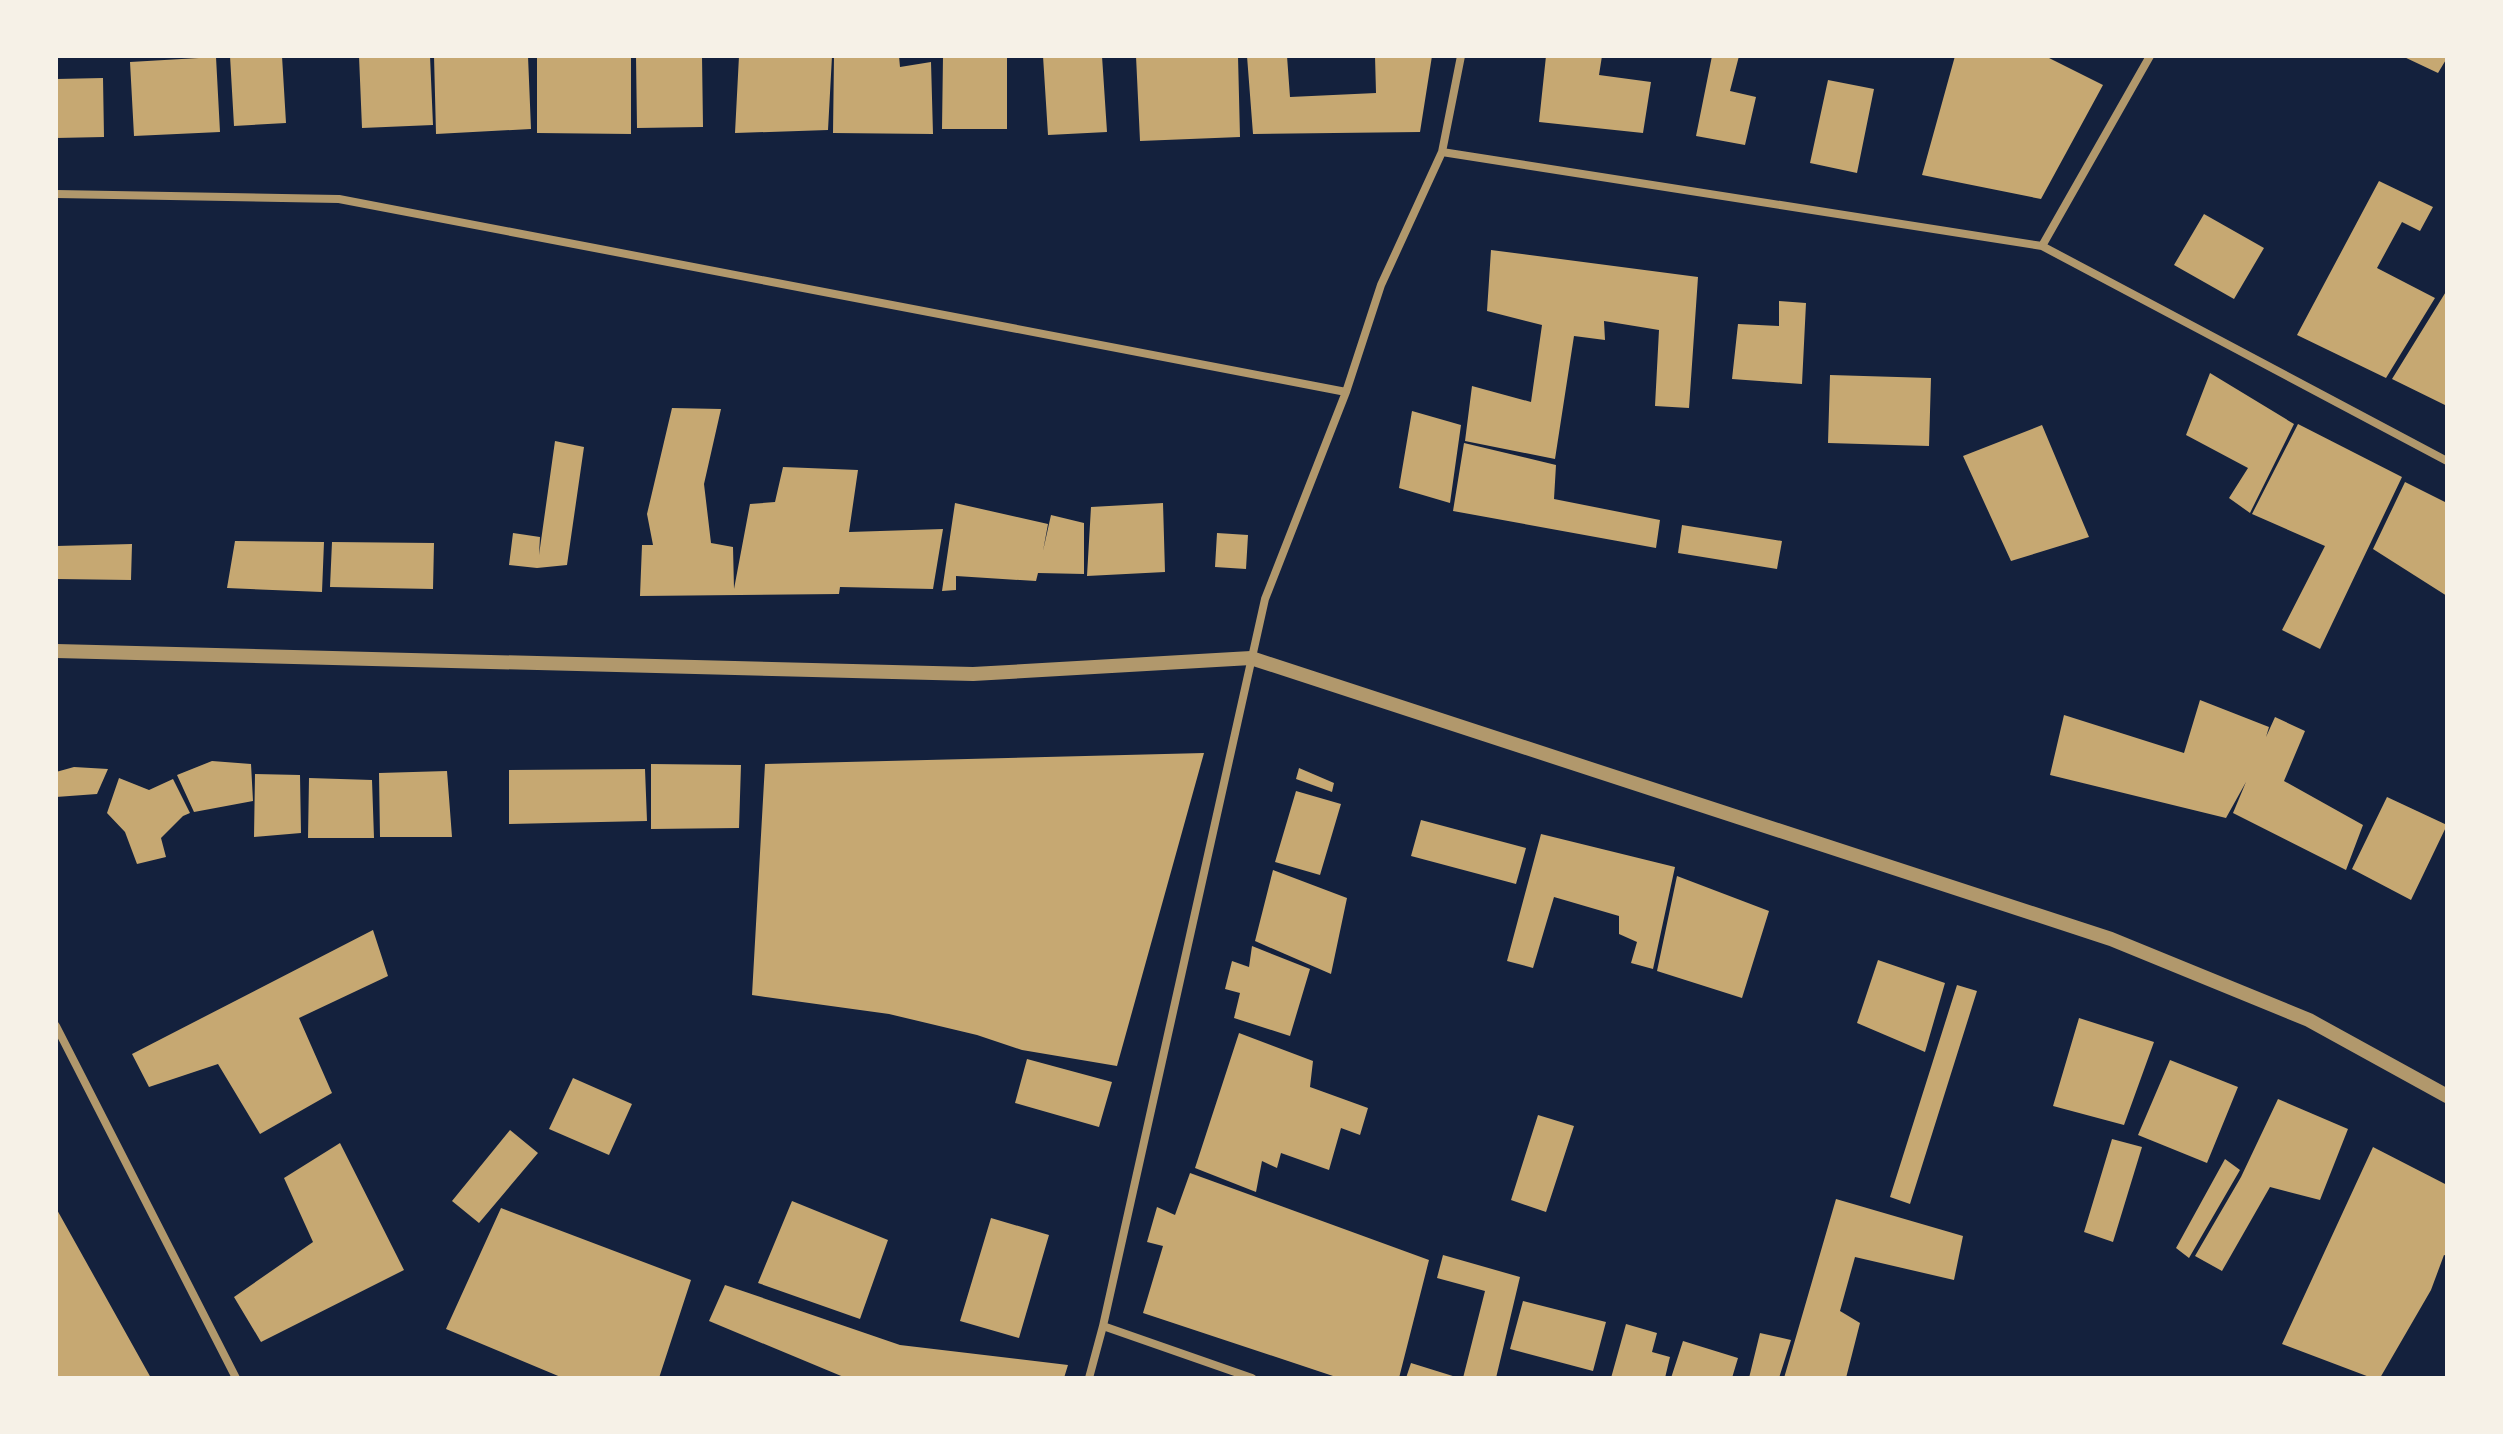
<svg xmlns="http://www.w3.org/2000/svg" width="2503" height="1434" viewBox="0 0 2503 1434" font-family="'Roboto Condensed',sans-serif">
<style>
.building{fill:#c6a872}
.lines{fill:none;stroke-linecap:round;stroke-linejoin:round}
.minor{stroke:#b1986c;stroke-width:8}
.tertiary{stroke:#b1986c;stroke-width:14}
</style>
<rect width="100%" height="100%" fill="#14213d"/>
<path class="building" d="M230,56H282L286,123L234,126Z
M359,56H430L433,125L362,128Z
M434,56H528L531,129L436,134Z
M537,56H631V134L537,133Z
M636,56H702L703,127L637,128Z
M739,56H832L828,130L735,133Z
M834,56H899L900,67L931,62L933,134L833,133Z
M943,56H1007V129H942Z
M1043,56H1102L1107,132L1048,135Z
M1136,56H1238L1240,137L1140,141Z
M1247,56H1287L1290,97L1376,93L1375,56H1432L1420,132L1253,134Z
M1546,56H1602L1599,75L1651,82L1643,133L1539,122Z
M1712,56H1739L1730,91L1756,97L1745,145L1696,136Z
M1955,56H2045L2103,85L2041,199L1922,175Z
M2402,56H2447V58L2438,73Z
M216,57L220,132L134,136L130,62Z
M103,78L104,137L56,138V79Z
M1828,80L1874,89L1857,173L1810,163Z
M2379,181L2433,207L2420,231L2402,222L2377,268L2435,298L2386,378L2297,335Z
M2204,214L2264,248L2234,299L2174,265Z
M1491,250L1698,277L1689,408L1655,406L1659,330L1604,321L1605,340L1574,336L1555,459L1465,441L1472,386L1531,402L1542,325L1487,311Z
M2447,290V406L2392,379Z
M1779,301L1806,303L1802,384L1732,379L1738,324L1779,326Z
M2210,373L2294,424L2250,513L2229,498L2248,468L2186,435Z
M1830,375L1931,378L1929,446L1828,443Z
M672,408L721,409L704,484L711,543L733,547L734,589L750,504L775,502L783,467L858,470L849,532L943,529L933,589L840,587L839,594L640,596L642,545H653L647,514Z
M1412,411L1461,425L1450,503L1399,488Z
M2298,424L2402,477L2320,649L2282,630L2325,546L2252,514Z
M2042,425L2089,537L2011,561L1963,456Z
M555,441L584,447L567,565L537,568L509,565L513,533L540,537L539,555Z
M1464,443L1556,465L1554,499L1660,520L1656,548L1453,511Z
M2405,482L2447,503V596L2373,549Z
M955,503L1048,524L1043,551L1051,515L1084,523V574L1038,573L1036,581L956,576V590L942,591Z
M1163,503L1165,572L1087,576L1091,507Z
M1682,525L1782,541L1777,569L1678,553Z
M1217,533L1248,535L1246,569L1215,567Z
M235,541L324,542L322,592L227,588Z
M332,542L434,543L433,589L330,587Z
M132,544L131,580L56,579V546Z
M2200,700L2269,727L2266,737L2275,717L2305,731L2284,781L2363,825L2346,870L2233,813L2246,782L2226,818L2050,775L2064,715L2184,753Z
M1204,753L1117,1066L1022,1050L977,1035L889,1014L752,995L765,764Z
M212,761L251,764L253,801L194,812L177,775Z
M651,764L741,765L739,828L651,829Z
M74,767L108,769L97,794L56,797V772Z
M1299,768L1334,783L1332,792L1296,779Z
M645,769L647,821L509,824V770Z
M447,771L452,837H380L379,773Z
M255,774L300,775L301,833L254,837Z
M119,778L149,790L173,779L190,813L183,816L161,838L166,857L137,864L125,832L107,813Z
M309,778L372,780L374,838H308Z
M1296,791L1341,804L1320,875L1275,862Z
M2387,797L2447,825L2411,900L2352,869Z
M1421,820L1526,848L1516,884L1411,856Z
M1541,834L1675,867L1653,969L1631,963L1637,942L1619,934V916L1554,897L1533,968L1507,961Z
M1273,870L1347,898L1331,974L1255,941Z
M1677,876L1769,911L1742,998L1657,971Z
M373,930L388,976L299,1018L332,1093L260,1134L218,1064L149,1087L132,1054Z
M1252,946L1310,969L1290,1036L1234,1018L1240,993L1225,989L1232,961L1249,967Z
M1878,960L1945,983L1925,1052L1857,1023Z
M1957,985L1977,991L1910,1204L1890,1197Z
M2079,1018L2154,1042L2124,1125L2053,1106Z
M1239,1033L1313,1061L1310,1087L1368,1108L1360,1135L1341,1128L1329,1170L1281,1153L1277,1168L1262,1161L1256,1192L1195,1168Z
M1027,1059L1112,1082L1099,1127L1015,1103Z
M2170,1060L2238,1087L2207,1163L2138,1135Z
M573,1078L632,1104L609,1155L549,1129Z
M2278,1099L2348,1129L2320,1200L2270,1187L2222,1271L2195,1256L2241,1177Z
M1538,1115L1574,1126L1546,1212L1511,1200Z
M510,1130L538,1153L479,1223L452,1201Z
M2112,1139L2142,1147L2113,1242L2084,1232Z
M340,1143L404,1270L261,1342L234,1297L313,1242L284,1178Z
M2373,1147L2447,1185V1256L2444,1255L2431,1290L2380,1378H2372L2282,1344Z
M2225,1159L2240,1170L2189,1258L2176,1248Z
M1190,1173L1429,1260L1399,1378H1339L1143,1313L1163,1246L1147,1242L1157,1207L1175,1215Z
M1836,1199L1963,1236L1954,1280L1855,1257L1840,1311L1860,1323L1846,1378H1784Z
M792,1201L888,1240L860,1319L758,1283Z
M56,1208L151,1378H57Z
M501,1208L691,1280L659,1378H563L446,1329Z
M991,1218L1049,1235L1019,1338L960,1321Z
M1443,1255L1520,1277L1496,1378H1463L1485,1291L1437,1278Z
M725,1285L900,1345L1068,1365L1064,1378H846L709,1321Z
M1523,1301L1606,1322L1593,1371L1510,1349Z
M1626,1324L1657,1333L1652,1352L1670,1357L1665,1378H1611Z
M1760,1333L1791,1340L1779,1378H1749Z
M1683,1341L1738,1358L1732,1378H1671Z
M1411,1363L1456,1377V1378H1406Z"/>
<g class="lines">
<path class="minor" d="M1442,152L2042,246L2150,56
M56,194L339,199L1346,392
M2042,246L2447,461
M56,1026L236,1378
M1103,1326L1252,1378
M1089,1378L1103,1326L1265,599L1346,392L1381,285L1442,152L1461,56"/>
<path class="tertiary" d="M56,651L973,674L1251,658L2111,939L2309,1020L2447,1096"/>
</g>
<rect width="2503" height="1434" fill="none" stroke="#f6f1e7" stroke-width="116"/>
</svg>
